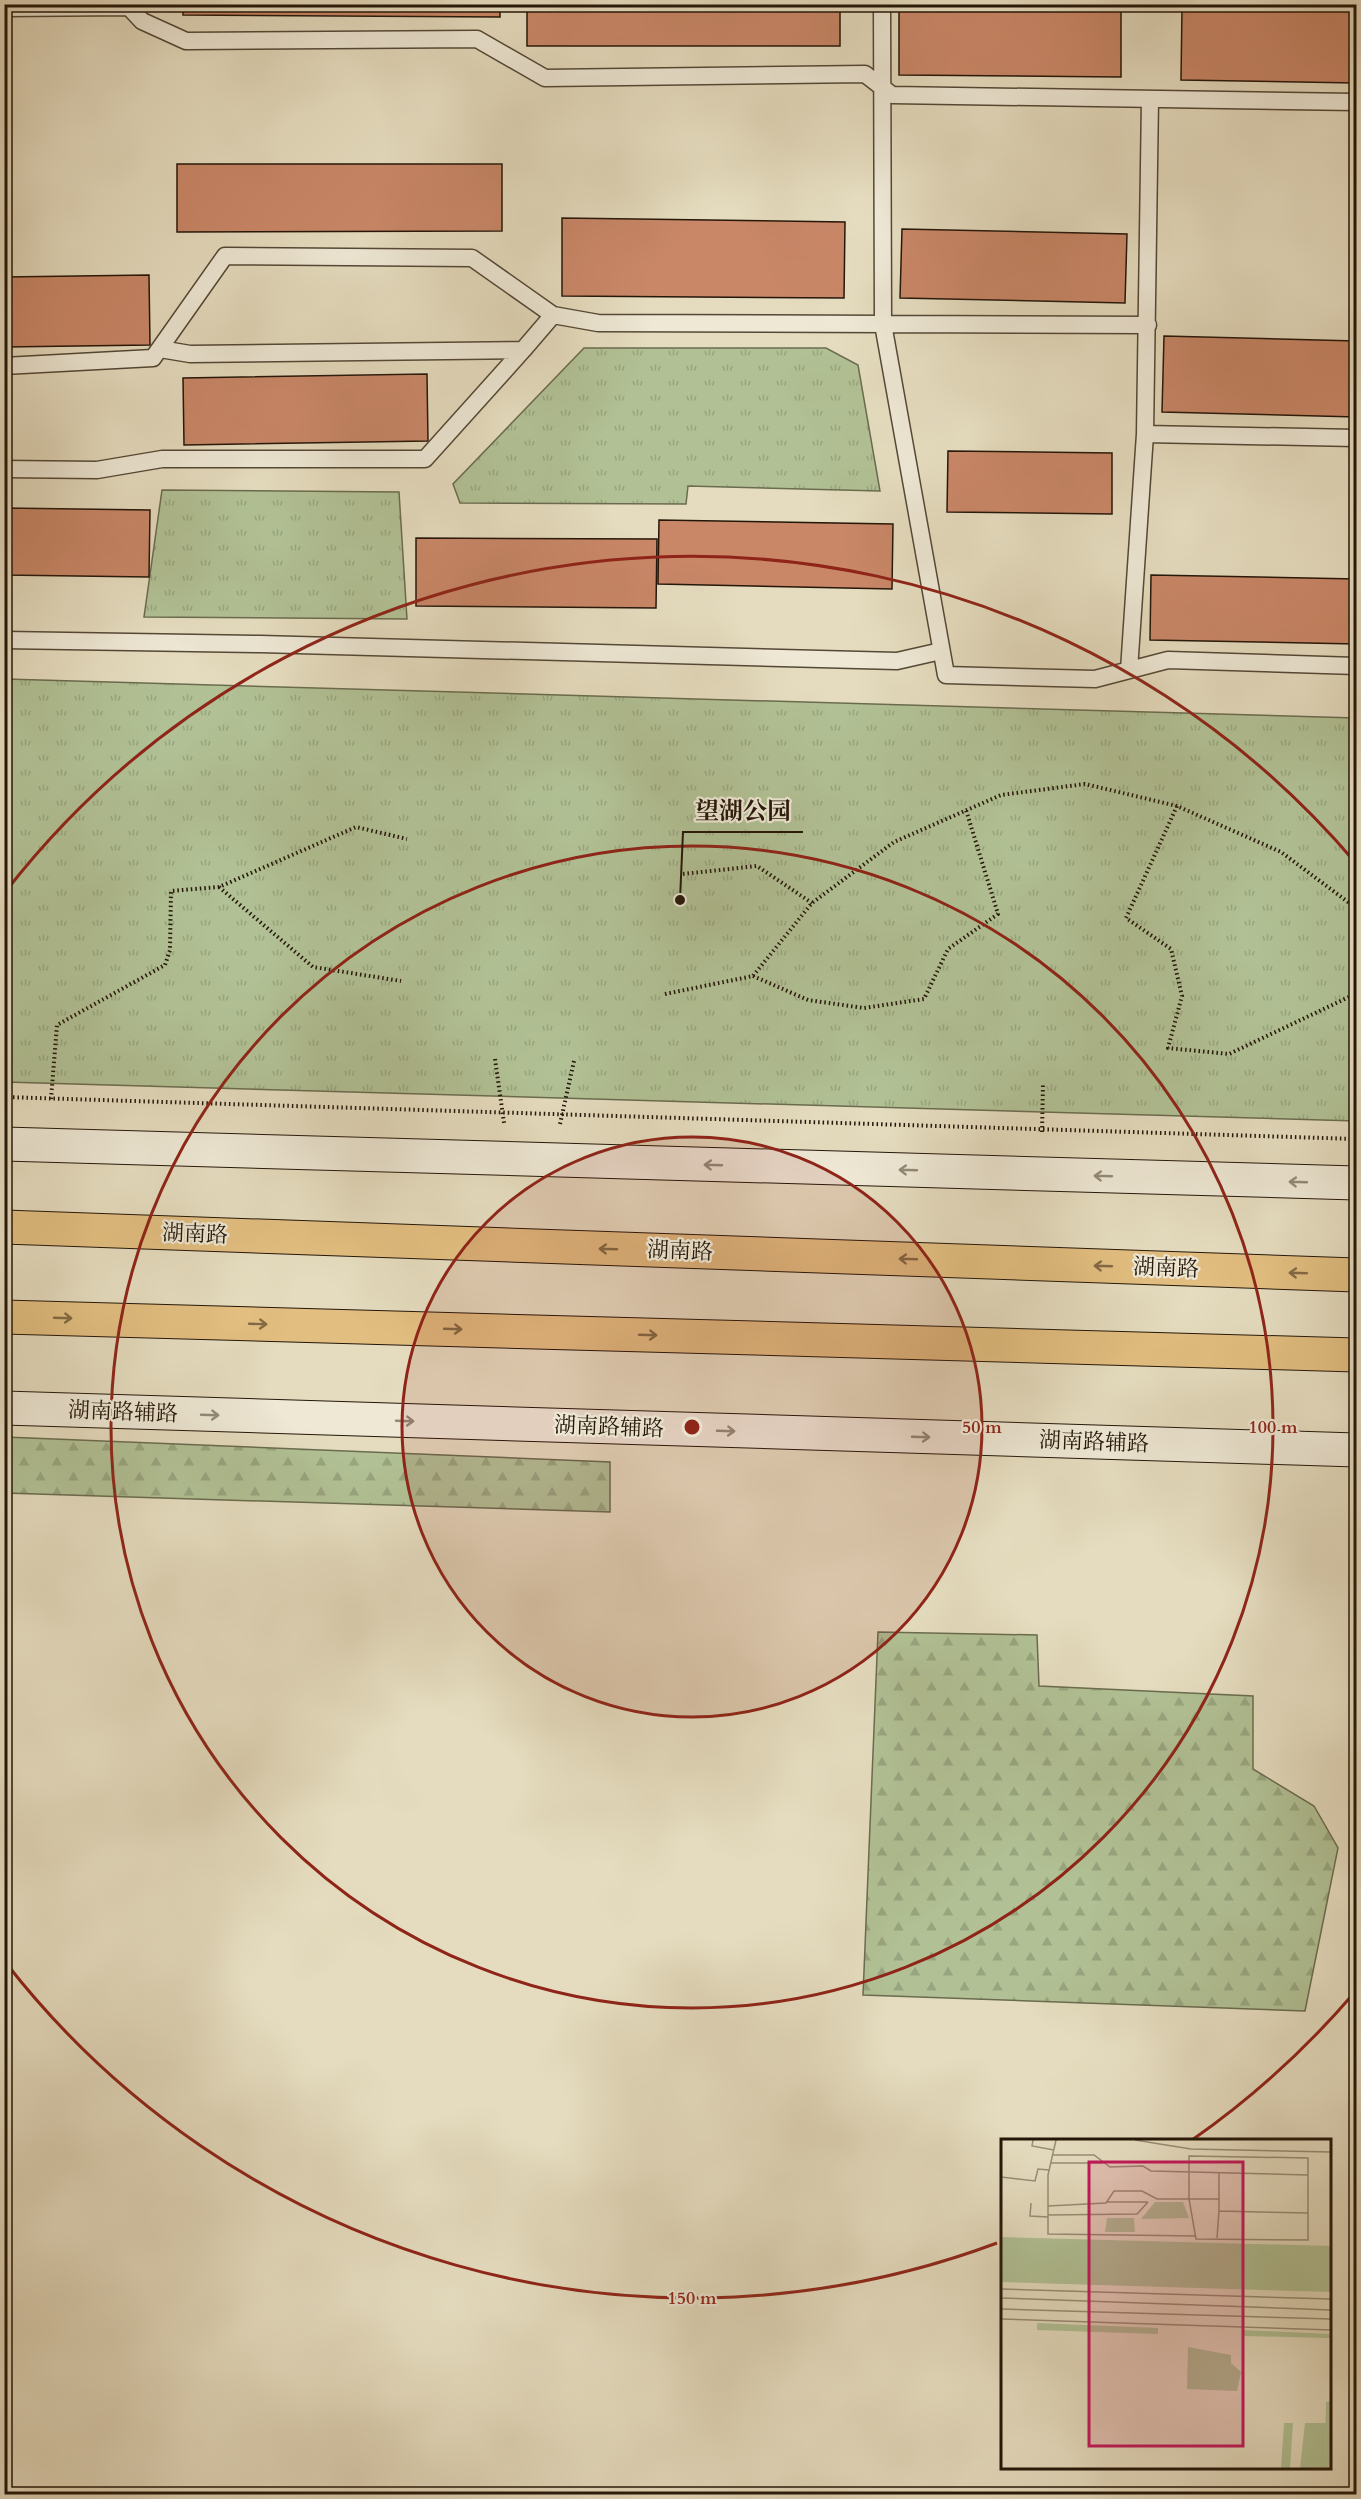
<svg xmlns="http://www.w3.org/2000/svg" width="1361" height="2499" viewBox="0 0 1361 2499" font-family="Cardo,'Noto Serif SC',serif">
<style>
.grass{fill:url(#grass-tufts);stroke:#6a6c4f;stroke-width:1.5}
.forest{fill:url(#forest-firs);stroke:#6a6c4f;stroke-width:1.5}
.building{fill:#c98768;stroke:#241609;stroke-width:1.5}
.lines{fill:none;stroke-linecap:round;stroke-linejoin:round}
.lane-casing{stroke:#544836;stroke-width:19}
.secondary-casing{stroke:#241609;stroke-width:35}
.primary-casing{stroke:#241609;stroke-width:35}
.path{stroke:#241609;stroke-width:4;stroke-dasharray:1.5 3;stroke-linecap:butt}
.lane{stroke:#eee8d5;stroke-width:16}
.secondary{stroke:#eee8d5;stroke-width:33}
.primary{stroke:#e2be80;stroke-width:33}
.oneway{stroke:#938a79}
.oneway2{stroke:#836a44}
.ring{fill:none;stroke:#8f2418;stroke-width:3}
.labels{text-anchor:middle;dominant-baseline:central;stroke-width:4.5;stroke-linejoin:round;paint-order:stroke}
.street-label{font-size:22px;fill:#241609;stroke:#eee8d5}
.inset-road{fill:none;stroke:#988d76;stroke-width:1.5}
.view{fill:#c2185b;fill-opacity:0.15;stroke:#c2185b;stroke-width:3}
.inset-edge{fill:none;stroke:#241609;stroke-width:3}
.centre{fill:#8f2418;stroke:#eee8d5;stroke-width:3}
.ring-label{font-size:18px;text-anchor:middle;font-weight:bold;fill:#8f2418;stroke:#eee8d5;stroke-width:4.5;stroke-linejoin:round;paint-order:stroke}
.leader{fill:none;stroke:#241609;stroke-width:2}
.callout-dot{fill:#241609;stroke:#eee8d5;stroke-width:2}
.callout-label{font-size:24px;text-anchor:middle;font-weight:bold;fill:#241609;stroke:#eee8d5;stroke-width:4.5;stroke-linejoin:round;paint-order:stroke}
</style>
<defs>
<pattern id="grass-tufts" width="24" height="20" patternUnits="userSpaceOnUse" patternTransform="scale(1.5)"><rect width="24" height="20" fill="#b1c195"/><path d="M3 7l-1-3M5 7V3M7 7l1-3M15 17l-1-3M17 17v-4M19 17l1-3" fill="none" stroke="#98a57f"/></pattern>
<pattern id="forest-firs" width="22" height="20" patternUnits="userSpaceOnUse" patternTransform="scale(1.5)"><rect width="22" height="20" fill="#b1c195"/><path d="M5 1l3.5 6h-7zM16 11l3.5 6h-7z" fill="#98a57f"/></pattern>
</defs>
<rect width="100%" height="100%" fill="#e5dcbf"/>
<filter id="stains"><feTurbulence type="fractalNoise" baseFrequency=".00333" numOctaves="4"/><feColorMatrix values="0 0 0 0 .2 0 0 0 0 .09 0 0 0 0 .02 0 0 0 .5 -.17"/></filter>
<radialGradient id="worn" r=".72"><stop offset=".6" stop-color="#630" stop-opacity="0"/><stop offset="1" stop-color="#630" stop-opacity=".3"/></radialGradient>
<path class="grass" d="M584,348H826L858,365L880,491L688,486L686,504L460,503L453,484Z
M162,490L399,492L407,619L144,617Z
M5,679L1356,718V1121L5,1082Z"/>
<path class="forest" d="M5,1437L610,1462V1512L5,1493Z
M878,1632L1037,1635L1039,1686L1253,1696V1769L1314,1806L1338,1848L1305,2011L863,1995Z"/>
<path class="building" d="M183,4H500V17L183,15Z
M527,4H840V46H527Z
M899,7L1121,8V77L899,75Z
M1182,8L1356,11V83L1181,80Z
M177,164H502V231L177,232Z
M562,218L845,222L844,298L562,296Z
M902,229L1127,234L1125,303L900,298Z
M149,275L150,345L4,347V277Z
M1164,336L1356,341V417L1162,412Z
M427,374L428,441L184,445L183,378Z
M948,451L1112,453V514L947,512Z
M4,508L150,510L149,577L4,575Z
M659,520L893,524L892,589L658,584Z
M416,538L657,539L656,608L416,606Z
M1151,575L1356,579V644L1150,640Z"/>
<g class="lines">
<g class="lane-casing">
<path id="lane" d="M126,4L142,21L186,41L477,39L545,78L865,74L892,95L1356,102
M882,4L883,324L946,675L1095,679L1168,660L1356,666
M4,8L128,7
M1150,99L1145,434L1356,438
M160,349L190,354L523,350L553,315
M4,366L153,358L225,256L472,258L553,315L598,323L1148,325
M4,469L97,470L162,459H425L523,350
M4,640L260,644L897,661L941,651
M1129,670L1145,434"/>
</g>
<g class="secondary-casing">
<path id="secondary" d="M4,1144L1356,1183
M4,1408L1356,1450"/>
</g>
<g class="primary-casing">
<path id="primary" d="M4,1227L1356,1275
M4,1317L1356,1355"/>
</g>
<path class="path" d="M1177,806L1126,918L1171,949L1182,996L1168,1048L1229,1054L1349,997L1356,990
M683,874L757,866L812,903
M219,887L313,967L401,981
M1352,903L1356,897
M753,976L808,1000L864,1008L924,999L948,949L998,914L966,810
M665,994L753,976L812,903L894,842L1001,795L1085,784L1177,806L1281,852L1356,908
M495,1059L504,1123
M4,1097L1356,1139
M51,1099L57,1025L165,965L170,950L171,891L219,887L356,827L407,839
M560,1124L574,1061
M1042,1132L1043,1084"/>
<use href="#lane" class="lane"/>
<use href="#secondary" class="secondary"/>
<use href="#primary" class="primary"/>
</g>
<defs><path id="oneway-shaft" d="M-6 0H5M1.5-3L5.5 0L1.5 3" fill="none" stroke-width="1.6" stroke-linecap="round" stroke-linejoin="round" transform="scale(1.5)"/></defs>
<g class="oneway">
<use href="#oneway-shaft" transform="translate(713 1165) rotate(-178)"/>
<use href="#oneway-shaft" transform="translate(908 1170) rotate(-178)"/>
<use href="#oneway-shaft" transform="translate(1103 1176) rotate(-178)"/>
<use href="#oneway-shaft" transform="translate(1298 1182) rotate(-178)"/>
<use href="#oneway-shaft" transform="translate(210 1415) rotate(2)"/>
<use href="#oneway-shaft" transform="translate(405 1421) rotate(2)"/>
<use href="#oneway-shaft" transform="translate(726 1431) rotate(2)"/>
<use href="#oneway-shaft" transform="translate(921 1437) rotate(2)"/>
</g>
<g class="oneway2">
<use href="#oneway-shaft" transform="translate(608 1249) rotate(-178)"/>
<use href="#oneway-shaft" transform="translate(908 1259) rotate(-178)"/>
<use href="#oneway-shaft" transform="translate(1103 1266) rotate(-178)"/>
<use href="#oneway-shaft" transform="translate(1298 1273) rotate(-178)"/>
<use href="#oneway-shaft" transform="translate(63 1318) rotate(2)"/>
<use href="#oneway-shaft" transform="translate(258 1324) rotate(2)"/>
<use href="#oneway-shaft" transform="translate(453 1329) rotate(2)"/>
<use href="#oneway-shaft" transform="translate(648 1335) rotate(2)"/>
</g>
<circle cx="692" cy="1427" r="290" fill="#8f2418" fill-opacity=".12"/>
<g class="ring">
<circle cx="692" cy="1427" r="290"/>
<circle cx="692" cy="1427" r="581"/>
<path d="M1354 1993A871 871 0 0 1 1192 2140M997 2243A871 871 0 0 1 6 1963M6 891A871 871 0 0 1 1354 861"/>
</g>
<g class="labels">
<g class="street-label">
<text transform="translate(195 1234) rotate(2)">湖南路</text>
<text transform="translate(680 1251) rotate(2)">湖南路</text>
<text transform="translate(1166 1268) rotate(2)">湖南路</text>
<text transform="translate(123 1412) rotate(2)">湖南路辅路</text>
<text transform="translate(609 1427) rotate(2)">湖南路辅路</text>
<text transform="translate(1094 1442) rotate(2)">湖南路辅路</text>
</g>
</g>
<g transform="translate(1001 2139)">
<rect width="330" height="330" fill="#e5dcbf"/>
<path d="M154,63H182L188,79L140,80ZM106,79H133L134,93H104ZM0,98L330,107V153L0,143ZM330,262V329H324L325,263Z" fill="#b1c195"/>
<path d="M36,184L157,189V195L36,191ZM242,191L329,195V199L242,197ZM187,208L230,216V224L240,233L236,252L186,250ZM283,284H292L289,329H280ZM304,284H325L324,329H299Z" fill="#b1c195"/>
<path class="inset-road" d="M32,1L31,7L53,11M55,1L47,36V95L195,97M134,1L190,10L330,13M52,16H93L109,28L142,27L150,32L307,36M188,17L307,19V101L195,100L188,60ZM50,24H102M218,34V72L307,74M0,38L34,42L37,30L48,31M106,63H147M30,64L29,77L47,78M47,67L105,64L113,52H141L156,60H218M47,76L136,75L147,63M216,99L218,72M0,150L330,160M0,159L330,171M0,170L330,180M0,180L330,191"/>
<path class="view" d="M88,23H242V307H88Z"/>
<rect width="330" height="330" class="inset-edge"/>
</g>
<circle cx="692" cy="1427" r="9" class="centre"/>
<g class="ring-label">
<text x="982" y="1433">50 m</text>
<text x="1273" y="1433">100 m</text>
<text x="692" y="2304">150 m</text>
</g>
<path class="leader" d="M680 900L683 832H803"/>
<circle class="callout-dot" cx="680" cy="900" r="6"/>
<g class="callout-label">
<text x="743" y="819">望湖公园</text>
</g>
<rect width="1361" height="2499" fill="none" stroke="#e5dcbf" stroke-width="24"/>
<rect x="6" y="6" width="1349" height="2487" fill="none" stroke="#241609" stroke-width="3"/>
<rect x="12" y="12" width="1337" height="2475" fill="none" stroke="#241609" stroke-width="1.5"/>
<rect width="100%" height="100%" filter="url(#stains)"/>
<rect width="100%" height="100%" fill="url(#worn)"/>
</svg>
